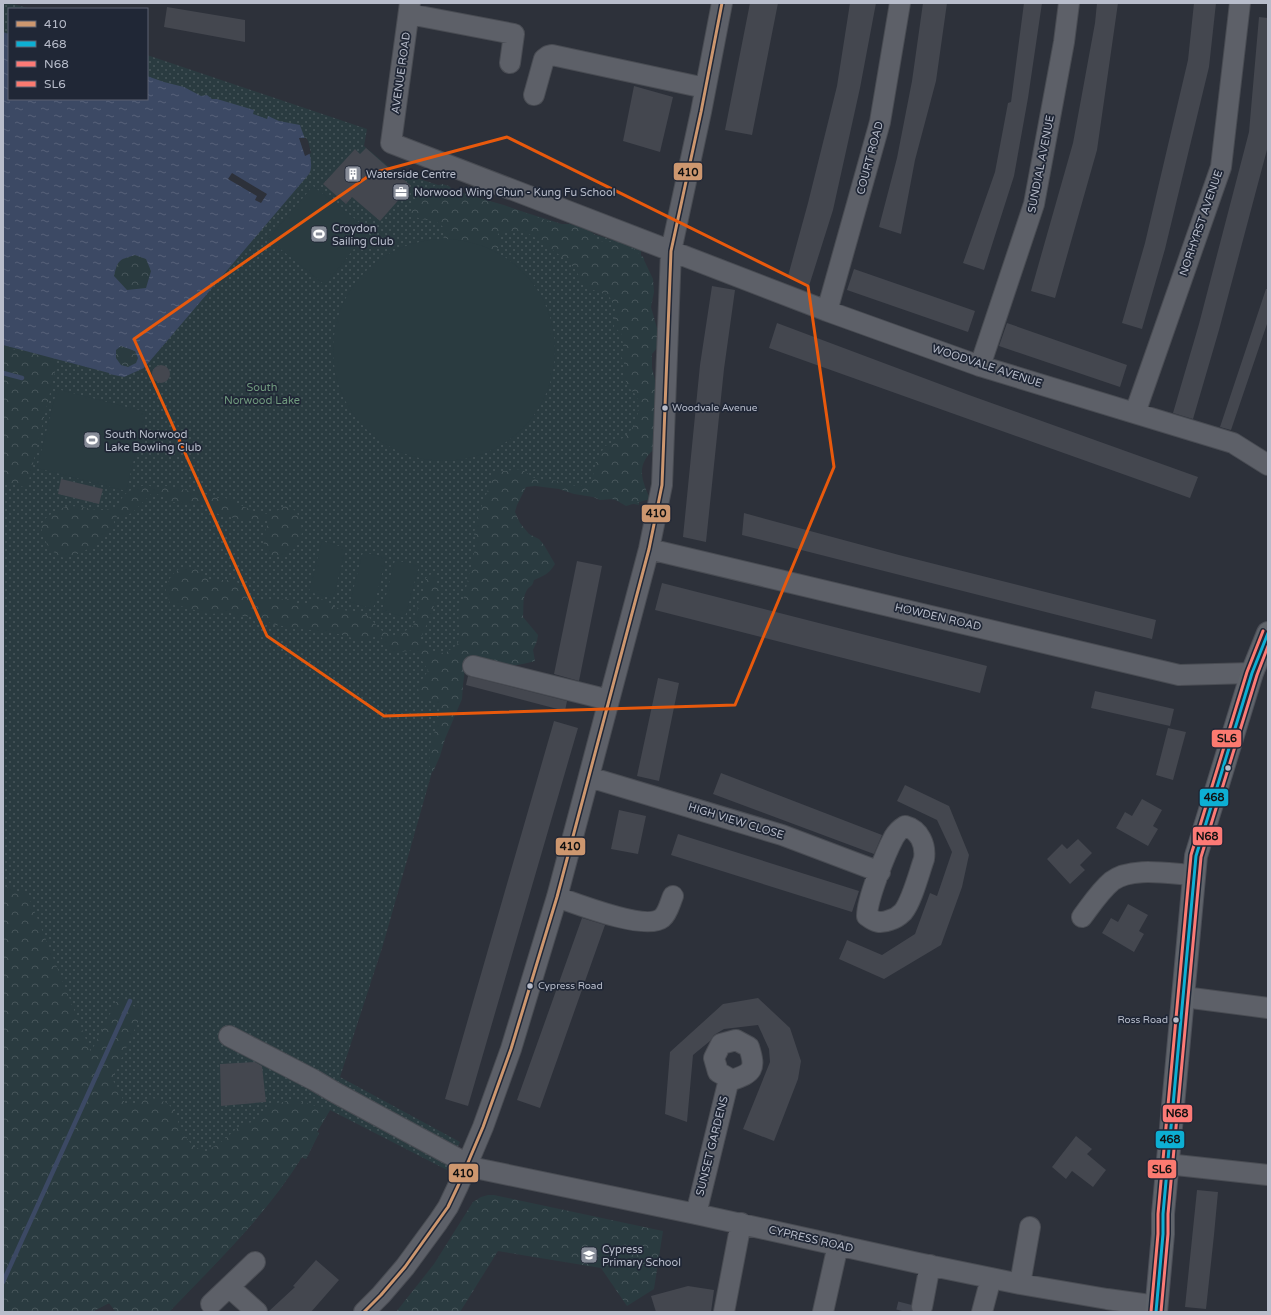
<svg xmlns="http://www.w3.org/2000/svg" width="1271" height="1315" viewBox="0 0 1271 1315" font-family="'Varela Round',sans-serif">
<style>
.green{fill:url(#green-dots)}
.forest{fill:url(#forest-crowns)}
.pitch{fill:#2a3b40}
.water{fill:url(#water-ripples);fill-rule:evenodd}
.pier{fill:#2d313a}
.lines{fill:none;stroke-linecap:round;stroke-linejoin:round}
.stream{stroke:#3c4964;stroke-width:4.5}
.building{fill:#44474f}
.minor-tunnel{stroke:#424650;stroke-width:20;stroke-dasharray:20 10;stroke-linecap:butt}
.minor-casing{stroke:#494c53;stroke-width:22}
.major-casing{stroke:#4b4e57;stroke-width:24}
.minor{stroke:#5d6068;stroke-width:20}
.major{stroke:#5f636a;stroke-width:22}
.bus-1-casing{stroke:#202736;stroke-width:6}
.bus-2-casing{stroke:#202736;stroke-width:6}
.bus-3-casing{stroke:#202736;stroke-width:6}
.bus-4-casing{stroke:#202736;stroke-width:6}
.bus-1{stroke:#cd976f;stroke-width:3}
.bus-2{stroke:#0dafd3;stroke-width:3}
.bus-3{stroke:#fc7a76;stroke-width:3}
.bus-4{stroke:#fb7a70;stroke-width:3}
.marked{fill:none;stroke:#e8590c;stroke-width:3;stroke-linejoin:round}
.bus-dot{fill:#b8bdcb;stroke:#202736;stroke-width:1.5}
.labels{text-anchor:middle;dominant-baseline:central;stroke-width:3.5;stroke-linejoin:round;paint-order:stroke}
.bus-label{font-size:10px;fill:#b8bdcb;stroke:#202736;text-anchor:start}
.street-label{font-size:11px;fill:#b8bdcb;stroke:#202736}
.poi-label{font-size:11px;fill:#b8bdcb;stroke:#202736;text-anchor:start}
.park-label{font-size:11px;fill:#709a7e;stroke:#202736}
.line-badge{stroke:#202736;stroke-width:1.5}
.pale-badge-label{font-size:11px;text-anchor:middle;font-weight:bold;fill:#111}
</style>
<defs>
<pattern id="green-dots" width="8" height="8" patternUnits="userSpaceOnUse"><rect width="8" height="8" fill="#2a3b40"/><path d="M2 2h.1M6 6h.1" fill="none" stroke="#47555a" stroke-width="1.8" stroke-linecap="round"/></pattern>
<pattern id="forest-crowns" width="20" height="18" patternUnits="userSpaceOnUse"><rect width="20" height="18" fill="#2a3b40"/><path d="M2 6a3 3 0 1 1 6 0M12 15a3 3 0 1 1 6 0" fill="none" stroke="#47555a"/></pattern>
<pattern id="water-ripples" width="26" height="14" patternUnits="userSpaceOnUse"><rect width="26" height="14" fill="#3c4964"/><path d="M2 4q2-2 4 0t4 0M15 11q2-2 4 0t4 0" fill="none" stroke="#566179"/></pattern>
</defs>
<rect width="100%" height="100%" fill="#2d313a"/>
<path class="green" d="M3,3C14,3 22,7 32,9H9V99H147V55L367,129L364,146L394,171L641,249L642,429L639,505L506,477L460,673L383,945L340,1077L460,1142L447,1170L330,1110L317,1132L319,1133L306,1159L302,1157C266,1215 216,1263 169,1312H116L109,1303L92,1312H3Z"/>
<path class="forest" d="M442,184L449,186L459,196L475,197L504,205L556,224H570L584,228L593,233L599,241L627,243L644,258V260L653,279L654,292L651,307L660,339L657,348L652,354V368L655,380V401L654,423L658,446C636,463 640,476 650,499L626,506L614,499L600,500L593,497L574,494L559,489L535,486L526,487L517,505L515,512L520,523L529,534L539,539L544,545L555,564C550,573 544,576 534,580C532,588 530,585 527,590C522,598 524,608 523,617L538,635L537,641L533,650L535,661C512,668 488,667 465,669L463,685L462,699L445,739L440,756L433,772L429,765L430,745L435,731V716L439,713L440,704L430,701H422L419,695L418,685L428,671C425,664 419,657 415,650C407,651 391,655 386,646C383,642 384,639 379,635L363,641L338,634L275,625L257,617L240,616L230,613L208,614L170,603C169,600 167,597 166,594C164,582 177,564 190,567C199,569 204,574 210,581C236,579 237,578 253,599L264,601L289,599L296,606L307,604L320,598C334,607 346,614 363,611L381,630L393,636L399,635L413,626L416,619L419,599L423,591L426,578L434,572L439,589L432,612L420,640L433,652L445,653L457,645L460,637L458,612L464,597L477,540L474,534L477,518L495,472L521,469L534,478L558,481L566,484L577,486L588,484L592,480L596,461L605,446L623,438L628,434L634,425L638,413L639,403L636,395L628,387L624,376V363L621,356L624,350L621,333L614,327L615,308L609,296C603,293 592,291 587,286C580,281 579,274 574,268C569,261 531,233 524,232C515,230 507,233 499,233L497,236L501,244L496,250L495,258L444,244L443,227C432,215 423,225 411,213C411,208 413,205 415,201C426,182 425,190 442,184Z
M135,255L147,259L151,271L146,288L127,291L114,276C118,259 118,260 135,255Z
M121,346L135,351L138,358L136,363L128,367L121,365L116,358V350Z
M3,347L57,359L56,368L27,488L3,481Z
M146,485L157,488L166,486L174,488L202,493L217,498H225L258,513L271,514L287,505L297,512C298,517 301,524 302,530C302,536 299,540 297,545C289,556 281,560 268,554L262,539L269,521L262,519L250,520L238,519L218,514L203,505L172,502L153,492L132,513L124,516H117C113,520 115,525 111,530C101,543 81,555 64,558C47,549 49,549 42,531C40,526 42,522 46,518C73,495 85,514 110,509C118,508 120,500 124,495C131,489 138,487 146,485Z
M3,886L28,895L91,1052L118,998L143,1011L112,1079L118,1088L126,1106L149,1098L157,1099L167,1103L175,1111L181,1131L192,1145L205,1152L221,1142L242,1124L253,1122L263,1116L271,1104L295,1100L330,1110L317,1132L319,1133L306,1159L302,1157C266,1215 216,1263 169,1312H116L109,1303L92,1312H3Z
M488,1195H494L663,1231L654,1289L627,1306L601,1268L498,1251L460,1312H396L434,1264L473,1202L481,1197Z"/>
<path class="pitch" d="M313,186L369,230L325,285L268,239Z
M333 350a111 111 0 1 1 222 0a111 111 0 1 1-222 0Z
M57,389L146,412L126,491L37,468Z
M322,541L346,548L333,598L309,592Z
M363,552L386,558L373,609L350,602Z
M395,560L419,566L405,617L382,611Z"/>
<path class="water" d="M3,32L9,34V99H147V76L164,82L184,87L201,96L207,95L212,99H217L254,110L253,114L267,119L268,116L279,121L300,125C304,137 316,163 309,174L144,368L124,377L109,374V373L3,345ZM135,255L146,259L151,271L146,288L127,290L114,276C118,260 118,260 135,255ZM121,346L135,351L138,358L136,363L128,367L121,365L116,358V350Z"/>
<path class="pier" d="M299,138H306L308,141L311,153L305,156Z
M232,173L267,194L261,203L255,200L257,196L228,179Z"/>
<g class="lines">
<path class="stream" d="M3,373L22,378
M3,1282L130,1001"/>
</g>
<path class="building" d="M750,3H778L752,135L725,130Z
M850,3H876L860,88L833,210L809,286L788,276L808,203L837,86Z
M923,3H947L936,81L915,160L901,234L879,227L897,158L912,81Z
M1024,3H1042L1028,98L1014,176L984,270L963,263L995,172L1008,103L1011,102Z
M1097,3H1118L1097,150L1055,298L1031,291L1073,143L1095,23Z
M1194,3H1216L1209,67L1165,249L1142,329L1122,323L1145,243L1188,60Z
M167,7L245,20V42L164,27Z
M1259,17L1268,18V146L1219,330L1193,419L1173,413L1199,324L1249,132Z
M634,86L673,97L660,152L623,141Z
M366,148L392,171L393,170L411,186L380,221L352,197L346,204L323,184L355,149L360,154Z
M854,269L975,311L968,332L847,290Z
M712,286L735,290L724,369L706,542L683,537L700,365Z
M1266,289H1268V321L1231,430L1220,427Z
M777,323L969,395L1198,477L1190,498L769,348Z
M1007,323L1127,365L1120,387L999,346Z
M152 374a9 9 0 1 1 18 0a9 9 0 1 1-18 0Z
M61,479L103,489L99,504L58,494Z
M744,513L899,555L1156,620L1152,639L742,535Z
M577,561L602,566L579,681L554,674Z
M662,583L987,666L980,693L655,610Z
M468,676L567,701L565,711L466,685Z
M658,678L679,683L659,781L637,776Z
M1095,691L1174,709L1170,726L1091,708Z
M554,721L578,728L468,1106L445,1099Z
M1168,728L1186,732L1173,780L1156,775Z
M721,773L882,835L874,854L713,794Z
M905,785L949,806L969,855L962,887L941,945L884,979L839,959L847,940L882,955L915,934L930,893L937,896L952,852L937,820L897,801Z
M1142,799L1162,810L1153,826L1158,829L1148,846L1116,828L1125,812L1132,816Z
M619,810L646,816L638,854L611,849Z
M678,834L859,891L852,912L671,855Z
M1078,839L1092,853L1080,865L1085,870L1070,884L1047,859L1062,844L1067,849Z
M1128,904L1148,915L1139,931L1144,934L1134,952L1102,933L1111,918L1118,922Z
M582,918L605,925L540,1108L517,1100Z
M758,998L790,1028L801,1061L798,1079L774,1141L743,1129L770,1062L769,1049L758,1025L724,1029L714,1035L710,1041L693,1055L687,1122L665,1114L670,1052L723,1004Z
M255,1062L262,1066L266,1102L221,1106L220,1064Z
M1076,1136L1092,1149L1087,1154L1106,1170L1093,1187L1072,1171L1066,1179L1052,1167Z
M1197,1190L1218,1192L1214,1235L1206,1309L1185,1307Z
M316,1260L339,1280L311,1312H268L295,1287L293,1286Z
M688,1286L714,1290L711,1312H656L651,1296Z"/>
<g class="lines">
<path class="minor-tunnel" d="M906,1312L908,1304"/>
<g class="minor-casing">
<path id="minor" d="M410,3L391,143L827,311L980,366L1233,443L1268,465
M409,14L514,34L510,63
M534,95L544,59L548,56L552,55L705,88
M827,311L880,122L900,3
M980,366L1034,204L1064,42L1069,3
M1135,413L1221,167L1240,3
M649,549L1179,675L1252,673
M473,666L609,700
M589,777L782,835L880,872
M905,826C920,830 926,845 924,859C919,873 912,901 903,912C900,915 894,919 890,920C880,924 875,922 867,916C867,899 886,852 894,837C897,832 900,829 905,826Z
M557,897C577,904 646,931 662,918C668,913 670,903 673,896
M1082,917C1091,905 1100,891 1112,881C1132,866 1170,874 1195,875
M1184,997L1268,1008
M229,1036L314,1080L336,1093L475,1168L696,1214L918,1263L1020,1284L1107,1299L1157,1306
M736,1040L749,1047C756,1069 753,1073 732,1080L718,1072L714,1058L721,1044Z
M1167,1164L1268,1175
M696,1214L729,1079
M1020,1284L1030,1227
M229,1287L257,1312
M211,1304L255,1262
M922,1307L930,1265
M364,1312L381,1295L405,1267L438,1222L448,1207L458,1186L483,1127L511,1049L557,897L649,549L662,485L671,251L701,112L722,3
M724,1312L741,1223
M823,1312L838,1245
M982,1312L991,1278"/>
</g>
<g class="major-casing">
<path id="major" d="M1156,1312L1163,1234V1214L1196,856L1252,673L1268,633"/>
</g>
<use href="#minor" class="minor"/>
<use href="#major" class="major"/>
<g class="bus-1-casing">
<path id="bus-1" d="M364,1312L381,1295L405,1267L448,1207L458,1186L483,1127L511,1049L557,897L649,549L662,485L671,251L701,112L722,3"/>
</g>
<g class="bus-2-casing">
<path id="bus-2" d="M1156,1312L1163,1234V1214L1196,856L1252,673L1268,633"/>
</g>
<g class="bus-3-casing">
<path id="bus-3" d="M1161,1312L1168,1234V1214L1201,857L1257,675L1268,646"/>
</g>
<g class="bus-4-casing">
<path id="bus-4" d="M1151,1312L1158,1234V1214L1191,855L1247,672L1263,631"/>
</g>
<use href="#bus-1" class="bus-1"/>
<use href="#bus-2" class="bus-2"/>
<use href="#bus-3" class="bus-3"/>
<use href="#bus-4" class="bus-4"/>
</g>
<path class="marked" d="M507,137L808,286L834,467L735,705L384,716L267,636L134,339L373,173Z"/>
<defs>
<g id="building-square" transform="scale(0.9)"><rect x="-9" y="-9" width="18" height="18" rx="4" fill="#878c98" stroke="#202736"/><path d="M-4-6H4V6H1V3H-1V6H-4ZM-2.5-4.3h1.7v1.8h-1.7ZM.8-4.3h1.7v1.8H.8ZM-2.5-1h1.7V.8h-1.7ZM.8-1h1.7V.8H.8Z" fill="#fff"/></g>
<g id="office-square" transform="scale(0.9)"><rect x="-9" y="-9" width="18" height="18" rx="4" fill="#878c98" stroke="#202736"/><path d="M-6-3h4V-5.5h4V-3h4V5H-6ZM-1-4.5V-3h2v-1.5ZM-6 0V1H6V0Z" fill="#fff"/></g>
<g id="stadium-square" transform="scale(0.9)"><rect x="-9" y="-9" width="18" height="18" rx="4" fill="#878c98" stroke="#202736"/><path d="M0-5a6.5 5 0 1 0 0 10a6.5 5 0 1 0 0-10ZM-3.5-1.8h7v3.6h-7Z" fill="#fff"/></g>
<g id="school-square" transform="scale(0.9)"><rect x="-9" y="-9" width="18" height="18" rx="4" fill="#878c98" stroke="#202736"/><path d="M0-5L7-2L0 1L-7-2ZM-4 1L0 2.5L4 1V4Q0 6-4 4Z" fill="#fff"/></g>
</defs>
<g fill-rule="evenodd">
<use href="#building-square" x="353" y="174"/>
<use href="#office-square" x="401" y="192"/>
<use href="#stadium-square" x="319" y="234"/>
<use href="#stadium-square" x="92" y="440"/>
<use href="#school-square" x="589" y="1255"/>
</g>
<g class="bus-dot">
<circle cx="665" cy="408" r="3.5"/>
<circle cx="1228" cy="768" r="3.5"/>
<circle cx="530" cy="986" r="3.5"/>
<circle cx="1176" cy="1020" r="3.5"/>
</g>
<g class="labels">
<g class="bus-label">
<text x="672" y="408">Woodvale Avenue</text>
<text x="538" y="986">Cypress Road</text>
<text x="1168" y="1020" text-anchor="end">Ross Road</text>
</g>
<g class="street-label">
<text transform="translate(401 73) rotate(-82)">AVENUE ROAD</text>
<text transform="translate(870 158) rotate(-75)">COURT ROAD</text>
<text transform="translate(1041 164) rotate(-79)">SUNDIAL AVENUE</text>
<text transform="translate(1201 223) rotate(-71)">NORHYRST AVENUE</text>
<text transform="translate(987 366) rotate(18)">WOODVALE AVENUE</text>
<text transform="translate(938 617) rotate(13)">HOWDEN ROAD</text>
<text transform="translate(736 821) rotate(17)">HIGH VIEW CLOSE</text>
<text transform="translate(712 1146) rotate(-76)">SUNSET GARDENS</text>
<text transform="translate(811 1239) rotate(13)">CYPRESS ROAD</text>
</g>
<g class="poi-label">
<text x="366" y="174">Waterside Centre</text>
<text x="414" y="192">Norwood Wing Chun - Kung Fu School</text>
<text x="332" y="228">Croydon<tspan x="332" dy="13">Sailing Club</tspan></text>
<text x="105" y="434">South Norwood<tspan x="105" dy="13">Lake Bowling Club</tspan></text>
<text x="602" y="1249">Cypress<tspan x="602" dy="13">Primary School</tspan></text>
</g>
<g class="park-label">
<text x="262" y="387">South<tspan x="262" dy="13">Norwood Lake</tspan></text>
</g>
</g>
<g class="line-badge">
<rect x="673" y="162" width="30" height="19" rx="4" fill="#cd976f"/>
<rect x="641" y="504" width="30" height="19" rx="4" fill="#cd976f"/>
<rect x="1211" y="729" width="31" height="19" rx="4" fill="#fb7a70"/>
<rect x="1199" y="788" width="30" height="19" rx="4" fill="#0dafd3"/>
<rect x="1192" y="826" width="31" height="20" rx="4" fill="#fc7a76"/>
<rect x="555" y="837" width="31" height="19" rx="4" fill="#cd976f"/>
<rect x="1162" y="1104" width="31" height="19" rx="4" fill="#fc7a76"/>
<rect x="1155" y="1130" width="30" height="19" rx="4" fill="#0dafd3"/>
<rect x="1147" y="1159" width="30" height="20" rx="4" fill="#fb7a70"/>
<rect x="448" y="1163" width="31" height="20" rx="4" fill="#cd976f"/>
</g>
<g class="pale-badge-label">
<text x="688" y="176">410</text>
<text x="656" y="517">410</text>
<text x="1227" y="742">SL6</text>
<text x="1214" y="801">468</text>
<text x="1207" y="840">N68</text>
<text x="570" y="850">410</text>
<text x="1177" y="1117">N68</text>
<text x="1170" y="1143">468</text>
<text x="1162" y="1173">SL6</text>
<text x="463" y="1177">410</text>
</g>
<rect width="1271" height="1315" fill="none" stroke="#b8bdcb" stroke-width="8"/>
<rect x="8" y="8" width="140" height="92" fill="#202736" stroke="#5d6372"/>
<rect x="16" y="21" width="20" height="6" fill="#cd976f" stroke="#5d6372"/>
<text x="44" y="28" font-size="12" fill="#b8bdcb">410</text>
<rect x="16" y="41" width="20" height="6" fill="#0dafd3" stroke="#5d6372"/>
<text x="44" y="48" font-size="12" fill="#b8bdcb">468</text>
<rect x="16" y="61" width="20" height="6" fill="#fc7a76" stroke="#5d6372"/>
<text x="44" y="68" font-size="12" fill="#b8bdcb">N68</text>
<rect x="16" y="81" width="20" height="6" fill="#fb7a70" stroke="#5d6372"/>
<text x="44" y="88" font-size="12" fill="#b8bdcb">SL6</text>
</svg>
